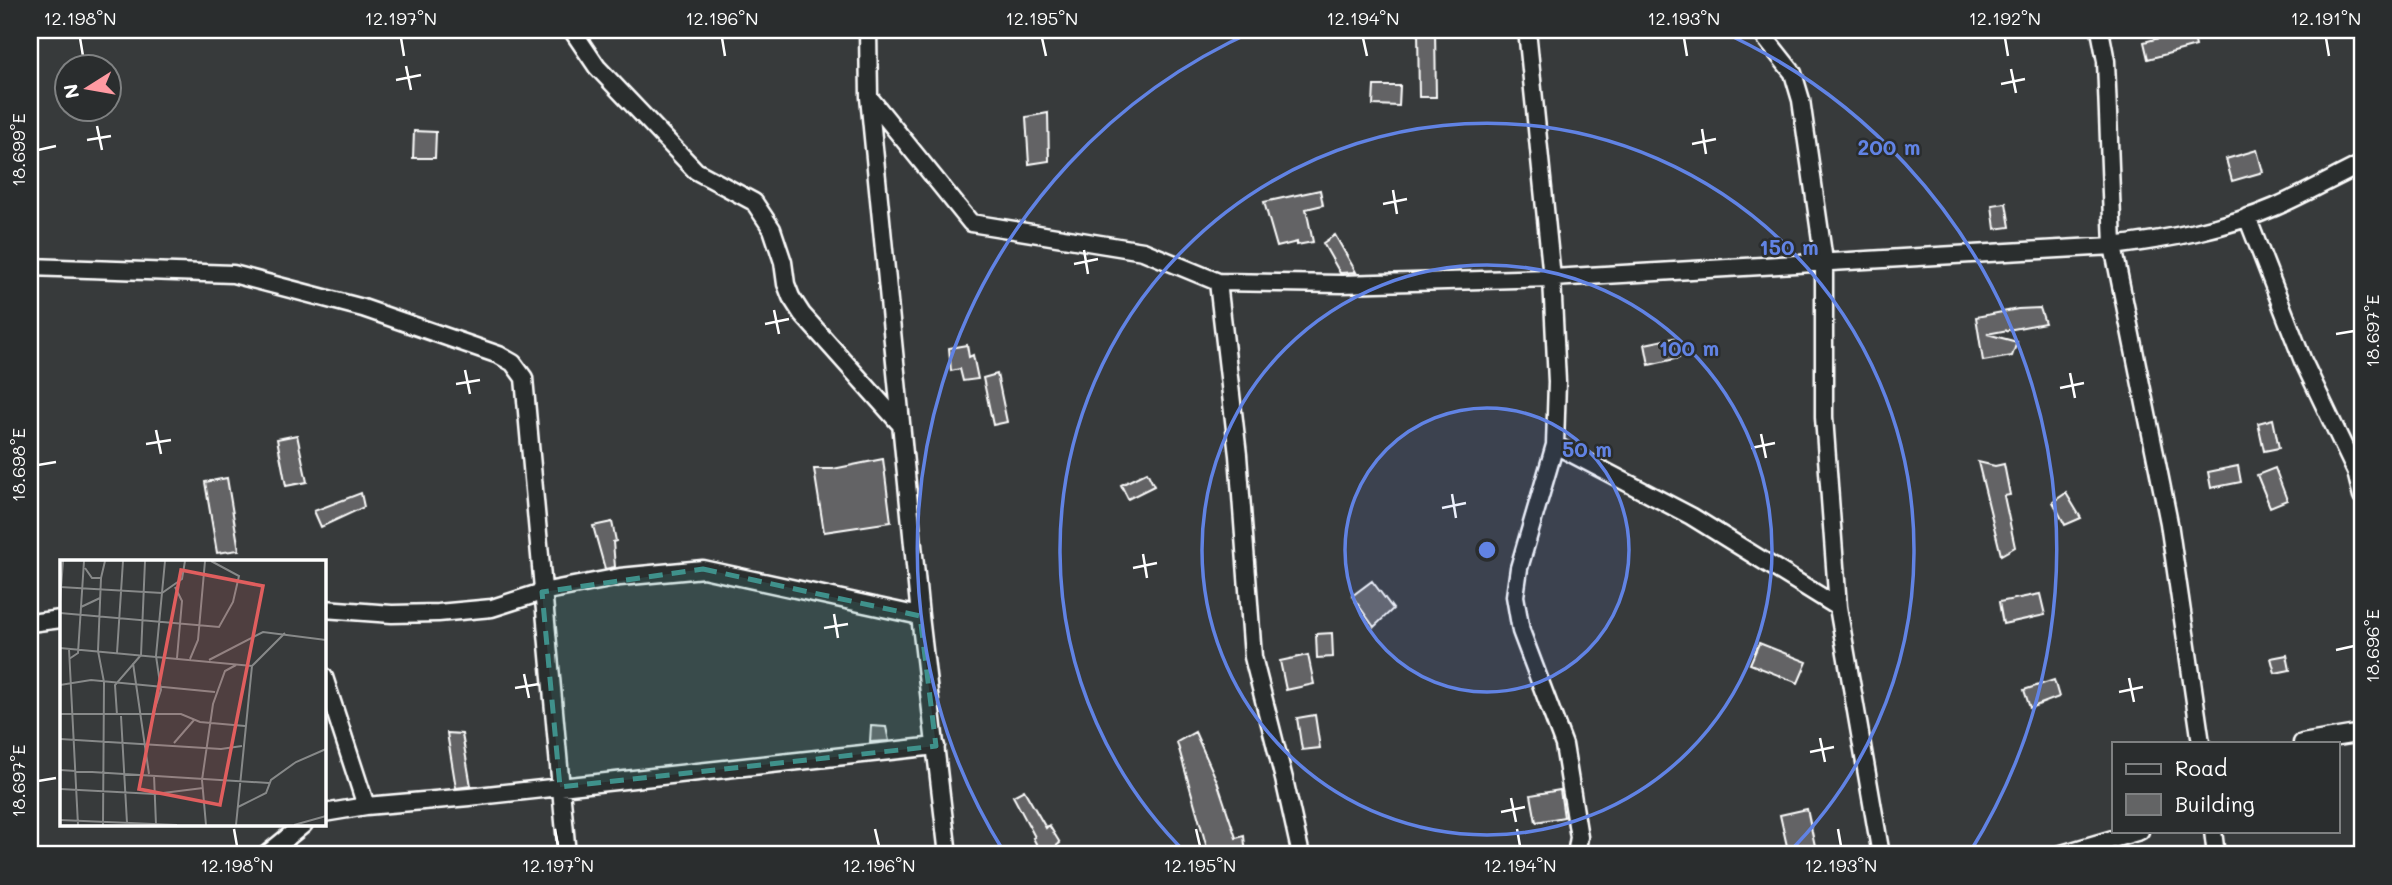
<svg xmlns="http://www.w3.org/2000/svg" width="2392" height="885" viewBox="0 0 2392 885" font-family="Mali,sans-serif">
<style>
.building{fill:#636465;stroke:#fff;stroke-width:2}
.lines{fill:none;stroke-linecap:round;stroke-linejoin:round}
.minor-casing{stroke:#fff;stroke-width:21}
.minor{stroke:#2a2d2e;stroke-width:16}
.marked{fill:#3f918b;fill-opacity:0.2;stroke:#3f918b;stroke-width:5;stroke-dasharray:14 9;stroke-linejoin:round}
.ticks{fill:none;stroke:#fff;stroke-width:2.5}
.ring{fill:none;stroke:#6183e4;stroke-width:3.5}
.inset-road{fill:none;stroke:#878989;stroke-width:2}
.view{fill:#e05e5e;fill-opacity:0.15;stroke:#e05e5e;stroke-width:3.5}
.inset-edge{fill:none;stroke:#fff;stroke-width:3.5}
.centre{fill:#6183e4;stroke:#2a2d2e;stroke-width:3.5}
.ring-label{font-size:21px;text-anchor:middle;font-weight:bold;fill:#6183e4;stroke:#2a2d2e;stroke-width:5;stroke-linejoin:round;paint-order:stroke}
.neatline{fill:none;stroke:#fff;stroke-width:2.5}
.ticks-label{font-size:18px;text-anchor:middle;fill:#fff}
</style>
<rect width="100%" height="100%" fill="#373a3b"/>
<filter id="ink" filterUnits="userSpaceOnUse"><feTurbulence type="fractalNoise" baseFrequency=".0143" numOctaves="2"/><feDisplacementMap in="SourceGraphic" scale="14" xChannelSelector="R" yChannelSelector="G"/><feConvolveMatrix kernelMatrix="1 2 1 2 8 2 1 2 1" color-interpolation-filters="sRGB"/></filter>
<g filter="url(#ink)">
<path class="building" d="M1418,30H1435L1436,97H1419Z
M2161,30H2192L2196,46L2148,59L2144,42L2163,37Z
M1374,86H1400L1399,106L1373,105Z
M1048,113L1049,161L1029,164L1026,117Z
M414,131L436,132L435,158H413Z
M2257,150L2263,172L2232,181L2226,159Z
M1320,190L1323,205L1306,209L1313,242L1297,245V242L1277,247L1264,202Z
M2006,203L2010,227L1995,229L1992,205Z
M1335,235L1356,272L1340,273L1323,243Z
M2040,308L2045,323L1987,334L2017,342L2012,356L1983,361L1976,317L2018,309Z
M1674,338L1679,358L1649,365L1645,344Z
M967,345L969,357L973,355L978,379L963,381L960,369L951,371L949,348Z
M997,374L1007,422L993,425L983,378Z
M2273,419L2279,448L2264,451L2258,423Z
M297,435L307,482L286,486L277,439Z
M883,459L891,522L824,532L814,469H833Z
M1978,462L1995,466L2004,464L2010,495L2004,496L2015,547L2001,555Z
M2238,466L2241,482L2211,488L2208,472Z
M2275,468L2287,500L2270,507L2257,475Z
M1147,472L1154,486L1128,499L1121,485Z
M227,478L239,550L217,553L205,482Z
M361,493L364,507L321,527L314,511Z
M2066,493L2081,518L2065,525L2053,502Z
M612,522L616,541L613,542L615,567L605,569L593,526Z
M1372,581L1393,609L1374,627L1352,596Z
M2040,594L2045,615L2003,624L1999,602Z
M1332,633L1333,657L1317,658L1316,634Z
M1759,643L1807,662L1798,683L1750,664Z
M1308,655L1314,684L1286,690L1280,661Z
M2287,655L2290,670L2275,673L2271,658Z
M2054,680L2059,697L2030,708L2024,690Z
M1315,715L1320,748L1302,750L1297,718Z
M871,726L886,727L889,741L870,742Z
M1195,732L1217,781L1236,838L1244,836L1246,855H1209L1177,742Z
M447,733L462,734L471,786L456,788Z
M1024,790L1046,828L1049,825L1060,843L1045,855H1042L1033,838L1035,837L1013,796Z
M1560,790L1564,817L1536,822L1531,795Z
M1807,809L1817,855H1789L1780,815Z"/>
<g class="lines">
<g class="minor-casing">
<path id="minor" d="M572,30L597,67L696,171L754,202L772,229L783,262L786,284L791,297L802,314L901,425
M868,30L869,97L920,616L948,855
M1527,30L1552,278L1557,382L1555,445L1519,568L1515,596L1521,631L1564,745L1579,837L1576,855
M1759,30L1793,73L1801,100L1824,261V417L1838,607L1881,855
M2100,30L2106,61L2113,246L2169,523L2201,743
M869,97L971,223L1143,251L1218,282L1342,284L1552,278L2113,246C2168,239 2224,229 2275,207C2305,194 2333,178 2362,164
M2247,217L2303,361L2356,472L2362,496
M30,267L233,274L363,308L499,355L513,363L524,378L567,855
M1218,282L1238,455L1253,657L1284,779L1301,855
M1555,445L1691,516L1838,607
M324,609L392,614L438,613L492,608L542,592L620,577L703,569L920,616
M30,623L61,619
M324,677L366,806
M2302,743L2362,733
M324,813L366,806L469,797L936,746
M2213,831L2216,855
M266,855L304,824
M2058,855L2140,831"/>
</g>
<use href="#minor" class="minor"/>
</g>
</g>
<path class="marked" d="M703,569L920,616L936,746L560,787L542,592Z"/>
<path class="ticks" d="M80,38L83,56M401,38L404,56M722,38L725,56M1042,38L1046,56M1363,38L1367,56M1684,38L1687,56M2005,38L2008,56M2326,38L2329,56M406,66L411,90M2011,69L2016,93M396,80L421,75M2001,84L2025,79M97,126L102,150M1702,129L1706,154M87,140L111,136M1692,144L1716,139M38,150L56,146M1393,190L1397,214M1383,204L1407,199M1084,250L1088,274M1074,264L1098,259M774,310L779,334M765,324L789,319M2336,334L2354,331M465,370L470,394M2070,373L2075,398M456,384L480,380M2060,388L2084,383M156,430L161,454M1761,434L1766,458M146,444L171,440M1751,448L1775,443M38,465L56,462M1452,494L1456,518M1442,508L1466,503M1143,554L1147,578M1133,568L1157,563M834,614L838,638M824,628L848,624M2336,650L2354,646M524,674L529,698M2129,678L2134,702M515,688L539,684M2119,692L2143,687M1820,738L1825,762M1810,752L1834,747M38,781L56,778M1511,798L1516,822M1501,812L1525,807M234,829L237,846M555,829L558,846M875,829L879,846M1196,829L1200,846M1517,829L1520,846M1838,829L1841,846"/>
<circle cx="1487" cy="550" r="142" fill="#6183e4" fill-opacity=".12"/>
<g class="ring">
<circle cx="1487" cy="550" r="142"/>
<circle cx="1487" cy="550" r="285"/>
<path d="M1188 855A427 427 0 1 1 1786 855"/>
<path d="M1004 852A569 569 0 0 1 1256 30M1718 30A569 569 0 0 1 1970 852"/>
</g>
<g transform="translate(60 560)">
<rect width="266" height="266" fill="#373a3b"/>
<path class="inset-road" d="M25,8L32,18H41L45,1M41,18L38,91L44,122L43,265M0,27L102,33L122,19L125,1M115,27L122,41L117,98M0,42L3,1M21,47L40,38M0,53L159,67L173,42L179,16L151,1M0,88L192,106L225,73M9,89L18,265M57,93L63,1M9,99L18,93L24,1M130,99L138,80L145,1M149,100L203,72L266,80M73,103L89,214M0,125L31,120L155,132M0,154H121L140,162L185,166M93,154L101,130L96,96L105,1M57,155L55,125L81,95L85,1M61,156L67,263M0,179L161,189L182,186M114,183L134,160M0,210L209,223M94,215L96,265M0,229L95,234L143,228M178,247L206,233L211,220L236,202L266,189M0,260L117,265M146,265L142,220L153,144L165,111L176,105M176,265L192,106M234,265L266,256"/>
<path class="view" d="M121,10L203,26L160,245L79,229Z"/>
<rect width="266" height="266" class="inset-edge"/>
</g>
<circle cx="1487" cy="550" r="10" class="centre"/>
<g class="ring-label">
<text x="1889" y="155">200 m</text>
<text x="1789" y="255">150 m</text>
<text x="1689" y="356">100 m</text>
<text x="1587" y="457">50 m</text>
</g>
<rect width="2392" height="885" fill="none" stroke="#2a2d2e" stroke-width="77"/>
<rect x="2112" y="742" width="228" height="91" fill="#2a2d2e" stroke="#7f8182" stroke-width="2"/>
<rect x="2126" y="764" width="35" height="10" fill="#2a2d2e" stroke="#7f8182" stroke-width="2"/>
<text x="2175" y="776" font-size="21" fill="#ffffff">Road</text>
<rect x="2126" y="794" width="35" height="21" fill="#636465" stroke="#7f8182" stroke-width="2"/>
<text x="2175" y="812" font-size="21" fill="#ffffff">Building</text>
<g transform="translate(88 88) rotate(259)"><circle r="33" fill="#2a2d2e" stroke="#7f8182" stroke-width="2"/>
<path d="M0-5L12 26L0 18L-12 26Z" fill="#ff9aa2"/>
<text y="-10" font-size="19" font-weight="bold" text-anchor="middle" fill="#ffffff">N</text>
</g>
<rect x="38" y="38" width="2316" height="808" class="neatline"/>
<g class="ticks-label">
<text x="80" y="25">12.198°N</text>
<text x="401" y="25">12.197°N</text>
<text x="722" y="25">12.196°N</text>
<text x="1042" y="25">12.195°N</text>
<text x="1363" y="25">12.194°N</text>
<text x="1684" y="25">12.193°N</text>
<text x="2005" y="25">12.192°N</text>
<text x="2326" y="25">12.191°N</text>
<text transform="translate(19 150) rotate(-90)" y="6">18.699°E</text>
<text transform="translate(2373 331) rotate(-90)" y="6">18.697°E</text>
<text transform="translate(19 465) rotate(-90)" y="6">18.698°E</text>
<text transform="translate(2373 646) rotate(-90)" y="6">18.696°E</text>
<text transform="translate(19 781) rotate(-90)" y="6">18.697°E</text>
<text x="237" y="872">12.198°N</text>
<text x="558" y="872">12.197°N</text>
<text x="879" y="872">12.196°N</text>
<text x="1200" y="872">12.195°N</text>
<text x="1520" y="872">12.194°N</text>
<text x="1841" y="872">12.193°N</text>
</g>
</svg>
